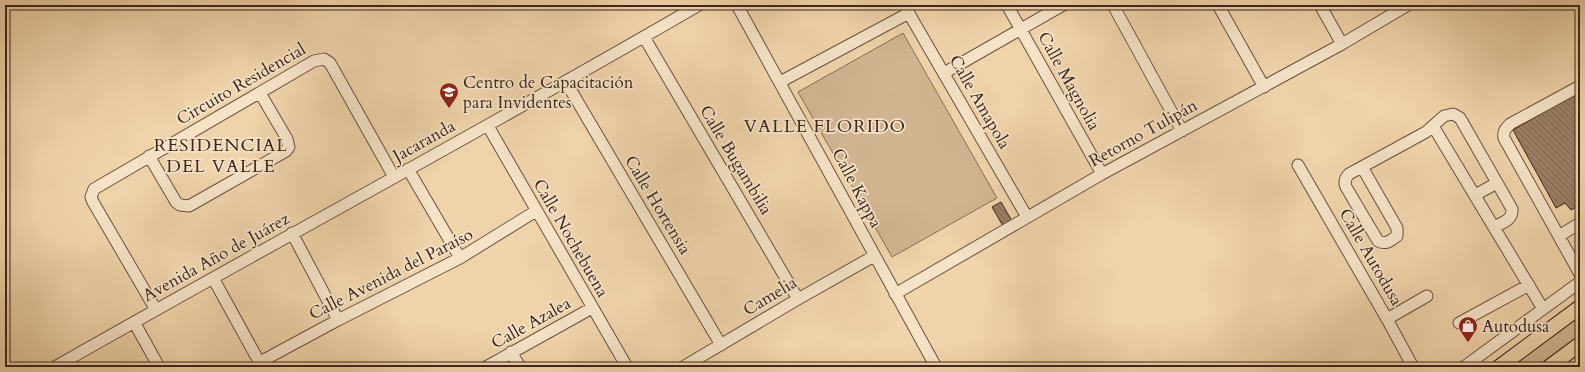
<svg xmlns="http://www.w3.org/2000/svg" width="1585" height="372" viewBox="0 0 1585 372" font-family="Cardo,serif">
<style>
.park{fill:#d1b591;stroke:#866d56}
.building{fill:url(#building-back-hatch);stroke:#3c251c}
.lines{fill:none;stroke-linecap:round;stroke-linejoin:round}
.minor-casing{stroke:#69503f;stroke-width:13}
.major-casing{stroke:#3c251c;stroke-width:16}
.minor{stroke:#f5e2c7;stroke-width:11}
.major{stroke:#efd3a9;stroke-width:14}
.labels{text-anchor:middle;dominant-baseline:central;stroke-width:3.5;stroke-linejoin:round;paint-order:stroke}
.street-label{font-size:17px;fill:#3c251c;stroke:#f5e2c7}
.poi-label{font-size:17px;fill:#3c251c;stroke:#f5e2c7;text-anchor:start}
.neighbourhood-label{font-size:18px;letter-spacing:1px;fill:#3c251c;stroke:#f5e2c7}
</style>
<defs>
<pattern id="building-back-hatch" width="6" height="6" patternUnits="userSpaceOnUse"><rect width="6" height="6" fill="#997f65"/><path d="M-1 5l2 2M0 0l6 6M5-1l2 2" fill="none" stroke="#7e6852"/></pattern>
</defs>
<rect width="100%" height="100%" fill="#efd3a9"/>
<filter id="stains"><feTurbulence type="fractalNoise" baseFrequency=".005" numOctaves="4"/><feColorMatrix values="0 0 0 0 .2 0 0 0 0 .09 0 0 0 0 .02 0 0 0 .5 -.17"/></filter>
<radialGradient id="worn" r=".72"><stop offset=".6" stop-color="#630" stop-opacity="0"/><stop offset="1" stop-color="#630" stop-opacity=".3"/></radialGradient>
<path class="park" d="M903,33L997,198L892,257L798,92Z
M1580,316V336L1539,367H1510Z"/>
<path class="building" d="M1579,92L1580,94V205L1571,210L1565,203L1556,208L1513,130Z
M1001,202L1012,221L1003,226L992,207Z"/>
<g class="lines">
<g class="minor-casing">
<path id="minor" d="M737,5L936,367
M904,5L1027,217
M1007,5L1102,174
M1113,5L1182,131
M1218,5L1264,87
M1320,5L1342,44
M644,37L798,299
M944,73L1063,5
M566,82L721,345
M780,82L909,13
M1580,86L1510,124C1505,129 1503,132 1504,138L1580,274
M488,126L627,367
M1433,126L1543,309
M149,156L176,202L180,205L189,206L286,151L289,147L287,139L260,93
M1298,165L1387,319L1413,367
M1362,167L1397,228V236C1390,241 1386,245 1378,241L1346,187C1344,182 1345,178 1349,174L1426,132L1444,116L1453,114L1460,118L1512,209C1513,220 1502,223 1494,227
M408,169L460,258
M1475,195L1497,183
M292,233L338,320
M1559,236L1580,223
M213,278L262,367
M895,294L1102,174L1342,44L1408,5
M156,310L93,202L91,197L94,189L314,61L324,59L330,63L394,177
M1387,319L1427,296
M134,322L159,367
M1459,323L1529,285
M511,352L520,367
M260,362L338,320L460,258L536,211
M55,367C269,245 486,129 699,5
M486,367L592,308
M683,367L798,299L874,256
M1464,367L1580,282
M1578,367L1580,366"/>
</g>
<g class="major-casing">
<path id="major" d="M1499,367L1580,307
M1549,367L1580,344"/>
</g>
<use href="#minor" class="minor"/>
<use href="#major" class="major"/>
</g>
<defs>
<g id="university-pin" transform="scale(1)"><path d="M0 17L-7.5 6A9.5 9.5 0 1 1 7.5 6Z" fill="#8f2418" stroke="#f5e2c7"/><path d="M0-5L7-2L0 1L-7-2ZM-4 1L0 2.5L4 1V4Q0 6-4 4Z" fill="#fff"/></g>
<g id="shop-pin" transform="scale(1)"><path d="M0 17L-7.5 6A9.5 9.5 0 1 1 7.5 6Z" fill="#8f2418" stroke="#f5e2c7"/><path d="M-5-2.5h2.3a2.7 3.5 0 0 1 5.4 0H5L5.5 6h-11ZM-1.5-2.5h3a1.5 2.3 0 0 0-3 0Z" fill="#fff"/></g>
</defs>
<g fill-rule="evenodd">
<use href="#university-pin" x="449" y="92"/>
<use href="#shop-pin" x="1468" y="326"/>
</g>
<g class="labels">
<g class="street-label">
<text transform="translate(1069 81) rotate(61)">Calle Magnolia</text>
<text transform="translate(241 84) rotate(-30)">Circuito Residencial</text>
<text transform="translate(980 102) rotate(60)">Calle Amapola</text>
<text transform="translate(1143 133) rotate(-29)">Retorno Tulipán</text>
<text transform="translate(424 141) rotate(-29)">Jacaranda</text>
<text transform="translate(736 160) rotate(59)">Calle Bugambilia</text>
<text transform="translate(857 188) rotate(62)">Calle Kappa</text>
<text transform="translate(658 205) rotate(59)">Calle Hortensia</text>
<text transform="translate(571 238) rotate(60)">Calle Nochebuena</text>
<text transform="translate(216 257) rotate(-29)">Avenida Año de Juárez</text>
<text transform="translate(1371 257) rotate(60)">Calle Autodusa</text>
<text transform="translate(391 274) rotate(-27)">Calle Avenida del Paraíso</text>
<text transform="translate(770 296) rotate(-31)">Camelia</text>
<text transform="translate(531 323) rotate(-29)">Calle Azalea</text>
</g>
<g class="poi-label">
<text x="463" y="82">Centro de Capacitación<tspan x="463" dy="20">para Invidentes</tspan></text>
<text x="1482" y="326">Autodusa</text>
</g>
<g class="neighbourhood-label">
<text x="825" y="126">VALLE FLORIDO</text>
<text x="221" y="145">RESIDENCIAL<tspan x="221" dy="21">DEL VALLE</tspan></text>
</g>
</g>
<rect width="1585" height="372" fill="none" stroke="#efd3a9" stroke-width="20"/>
<rect x="6" y="6" width="1573" height="360" fill="none" stroke="#3c251c" stroke-width="2"/>
<rect x="10" y="10" width="1565" height="352" fill="none" stroke="#3c251c"/>
<rect width="100%" height="100%" filter="url(#stains)"/>
<rect width="100%" height="100%" fill="url(#worn)"/>
</svg>
